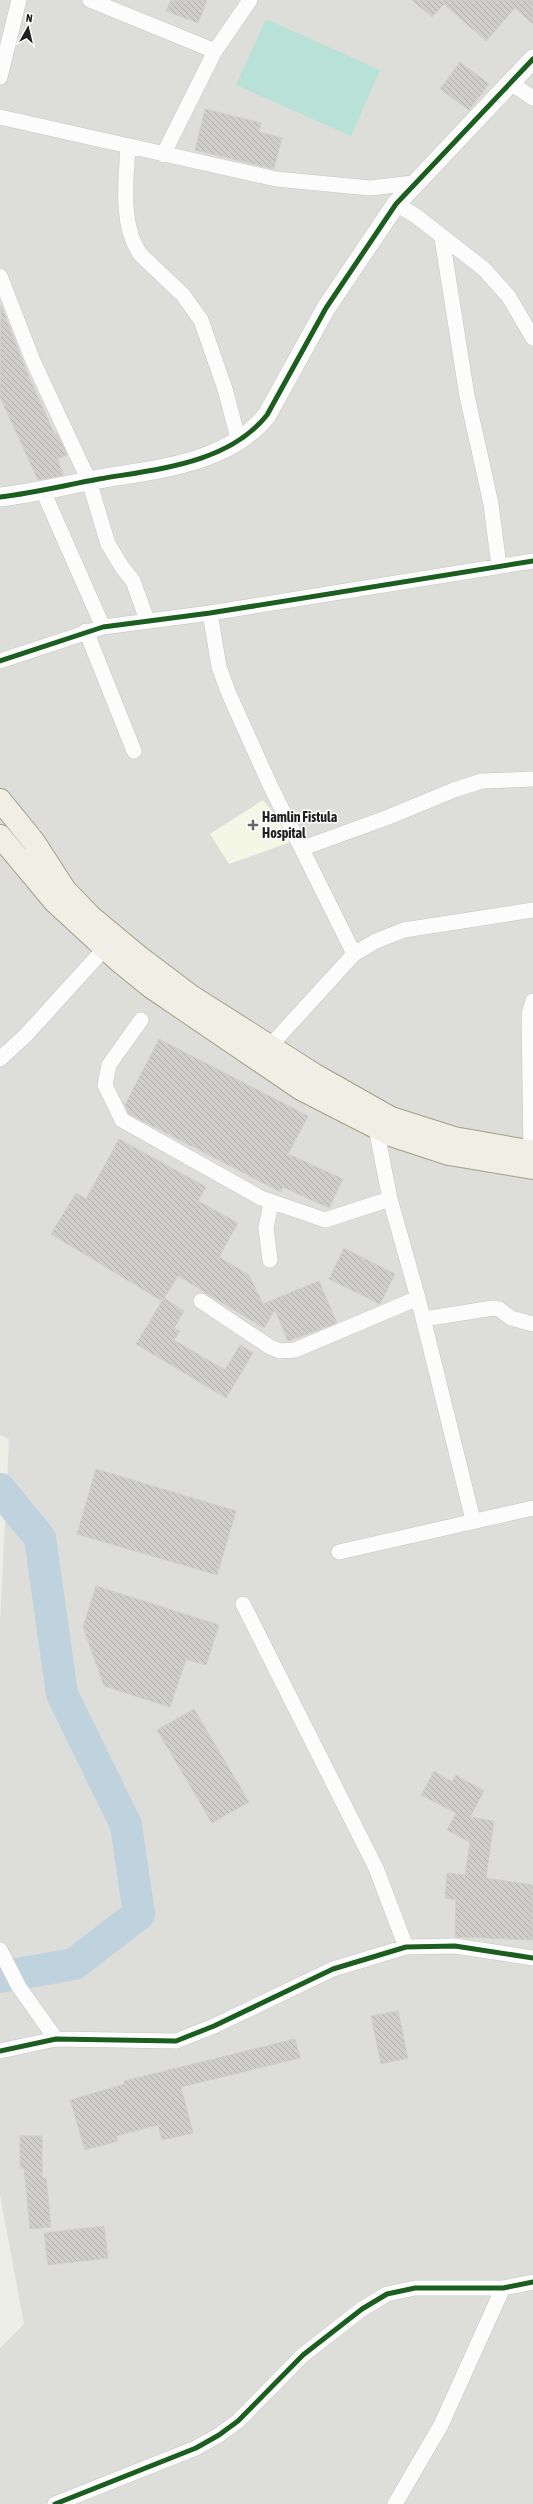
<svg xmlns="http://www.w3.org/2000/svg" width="533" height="2504" viewBox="0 0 533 2504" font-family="'Asap Condensed',sans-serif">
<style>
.residential{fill:#ddddda}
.education{fill:#f4f6e6}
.pitch{fill:#b8e2d7}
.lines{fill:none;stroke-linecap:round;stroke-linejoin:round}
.river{stroke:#bfd3de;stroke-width:32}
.building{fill:url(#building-back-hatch);stroke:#d1cfca}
.minor-casing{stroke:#c5c5c3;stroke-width:16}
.tertiary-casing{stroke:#c5c5c3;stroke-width:20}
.primary-casing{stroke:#a39f87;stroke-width:24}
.minor{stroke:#fcfcfc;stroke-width:15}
.tertiary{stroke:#fcfcfc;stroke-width:19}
.primary{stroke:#f1eee6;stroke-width:22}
.cycleway-casing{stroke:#fff;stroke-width:8}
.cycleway{stroke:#1b5e20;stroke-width:5}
.poi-dot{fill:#686866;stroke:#fff;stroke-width:1.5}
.labels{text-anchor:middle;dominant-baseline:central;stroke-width:3;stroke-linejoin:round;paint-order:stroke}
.poi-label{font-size:14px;font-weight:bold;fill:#202020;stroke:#fff;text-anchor:start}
</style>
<defs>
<pattern id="building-back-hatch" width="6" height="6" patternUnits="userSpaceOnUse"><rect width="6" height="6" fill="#cfceca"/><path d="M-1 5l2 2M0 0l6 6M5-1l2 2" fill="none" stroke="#b1b1ad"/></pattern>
</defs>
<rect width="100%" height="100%" fill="#eeeee9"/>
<path class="residential" d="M0,0H533V2504H0V2348L24,2324L0,2195V1623L9,1439L0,1435Z"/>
<path class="education" d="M263,800L276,816L291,842L229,864L210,834Z"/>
<path class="pitch" d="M266,19L380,70L351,136L236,85Z"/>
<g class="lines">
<path class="river" d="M0,1489L40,1538L62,1694L126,1825L139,1914L74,1964L0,1977"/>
</g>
<path class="building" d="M171,0H207L198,23L166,11Z
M412,0H533V24L515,8L486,41L444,4L432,17Z
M460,62L489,84L469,110L440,89Z
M205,109L261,123L259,132L282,138L274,169L195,150Z
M1,305L28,375L55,435L57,434L67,455L57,459L64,475L38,480L0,397Z
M159,1039L308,1116L288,1154L343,1179L329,1208L283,1187L281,1192L129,1114L125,1105Z
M119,1139L206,1187L198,1201L238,1223L219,1257L249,1275L263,1304L319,1281L337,1323L288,1341L275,1310L264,1328L178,1276L164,1298L184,1311L174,1328L180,1331L174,1340L225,1370L240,1345L253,1353L226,1398L136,1344L162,1301L51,1234L76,1193L86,1199Z
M344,1248L395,1274L380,1304L329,1279Z
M96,1469L236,1511L217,1575L77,1534Z
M96,1586L219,1625L206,1665L186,1659L170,1707L104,1686L83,1627Z
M194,1709L249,1802L212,1823L157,1730Z
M434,1771L452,1782L456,1775L484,1791L470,1817L494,1821L486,1878L533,1885V1940L455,1937L456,1900L445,1898L447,1873L465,1875L470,1842L447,1830L456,1813L421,1795Z
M398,2011L408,2058L381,2064L371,2016Z
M295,2039L300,2058L181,2087L193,2133L162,2140L158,2125L116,2136L118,2141L85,2150L70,2100L125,2084L124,2081Z
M20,2136H42V2178H46L51,2227L30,2229L24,2168H20Z
M104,2226L108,2258L48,2265L44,2233Z"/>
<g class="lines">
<g class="minor-casing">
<path id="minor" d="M90,0L215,51
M0,77L19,0
M511,83L533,98
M0,117L276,179L370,188L413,183
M128,147C126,180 120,225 140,254L183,295L201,320L225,389L239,442
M163,155L215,51L250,0
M396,204L416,216L484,269L509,297L533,338
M442,238L467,396L491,504L499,566
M0,276L33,361L89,481L108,544L122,567L133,581L147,620
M43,491L103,627
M210,613L219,667L229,694L270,785L354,954
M86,631L134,751
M0,661L103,627L210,613L533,561
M303,848L386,818L454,790L482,781L533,779
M141,1020L109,1065L105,1085L122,1120L261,1198L325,1220L390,1199
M270,1046L354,954L376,941L404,930L533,910
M0,1059L26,1035L105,948
M376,1128L390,1199L418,1298L473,1520
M531,1152L529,1014L533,1001
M270,1260L266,1228L271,1203
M201,1301L270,1347L280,1351L295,1350L418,1298
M424,1319L493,1308L499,1309L511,1318L533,1324
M339,1552L533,1508
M243,1604L376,1868L406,1947
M0,1950L19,1987L56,2039
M0,2051L56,2039L176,2041L214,2026L333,1969L406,1947L455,1946L533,1958
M55,2504L196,2448L219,2435L238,2421L303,2355L362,2309L387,2294L415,2288H503L533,2282
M395,2504L441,2425L503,2288"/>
</g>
<g class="tertiary-casing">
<path id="tertiary" d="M0,497C34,493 66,485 99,479C157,469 228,464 267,415L326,308L396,204L533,59"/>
</g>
<g class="primary-casing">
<path id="primary" d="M0,800L34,842L65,890L91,917L138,956L191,996L315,1075L391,1118L454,1138L533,1152
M0,836L55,902L119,961L151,987L301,1089L391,1135L449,1154L533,1168"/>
</g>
<use href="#minor" class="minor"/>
<use href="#tertiary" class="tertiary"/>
<use href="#primary" class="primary"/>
<g class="cycleway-casing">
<path id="cycleway" d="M0,497C34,493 66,485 99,479C157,469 228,464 267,415L326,308L396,204L533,59
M0,661L103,627L210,613L533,561
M0,2051L56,2039L176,2041L214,2026L333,1969L406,1947L455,1946L533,1958
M55,2504L196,2448L219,2435L238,2421L303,2355L362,2309L387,2294L415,2288H503L533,2282"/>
</g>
<use href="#cycleway" class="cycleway"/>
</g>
<path class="poi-dot" d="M251 819h4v4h4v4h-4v4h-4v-4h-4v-4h4z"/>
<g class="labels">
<g class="poi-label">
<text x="262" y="817">Hamlin Fistula<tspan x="262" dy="16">Hospital</tspan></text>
</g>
</g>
<g transform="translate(28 28) rotate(8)" stroke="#ffffff" stroke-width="3" paint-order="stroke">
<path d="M0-3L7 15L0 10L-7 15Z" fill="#202020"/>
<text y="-6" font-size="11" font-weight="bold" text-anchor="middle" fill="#202020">N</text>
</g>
</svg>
